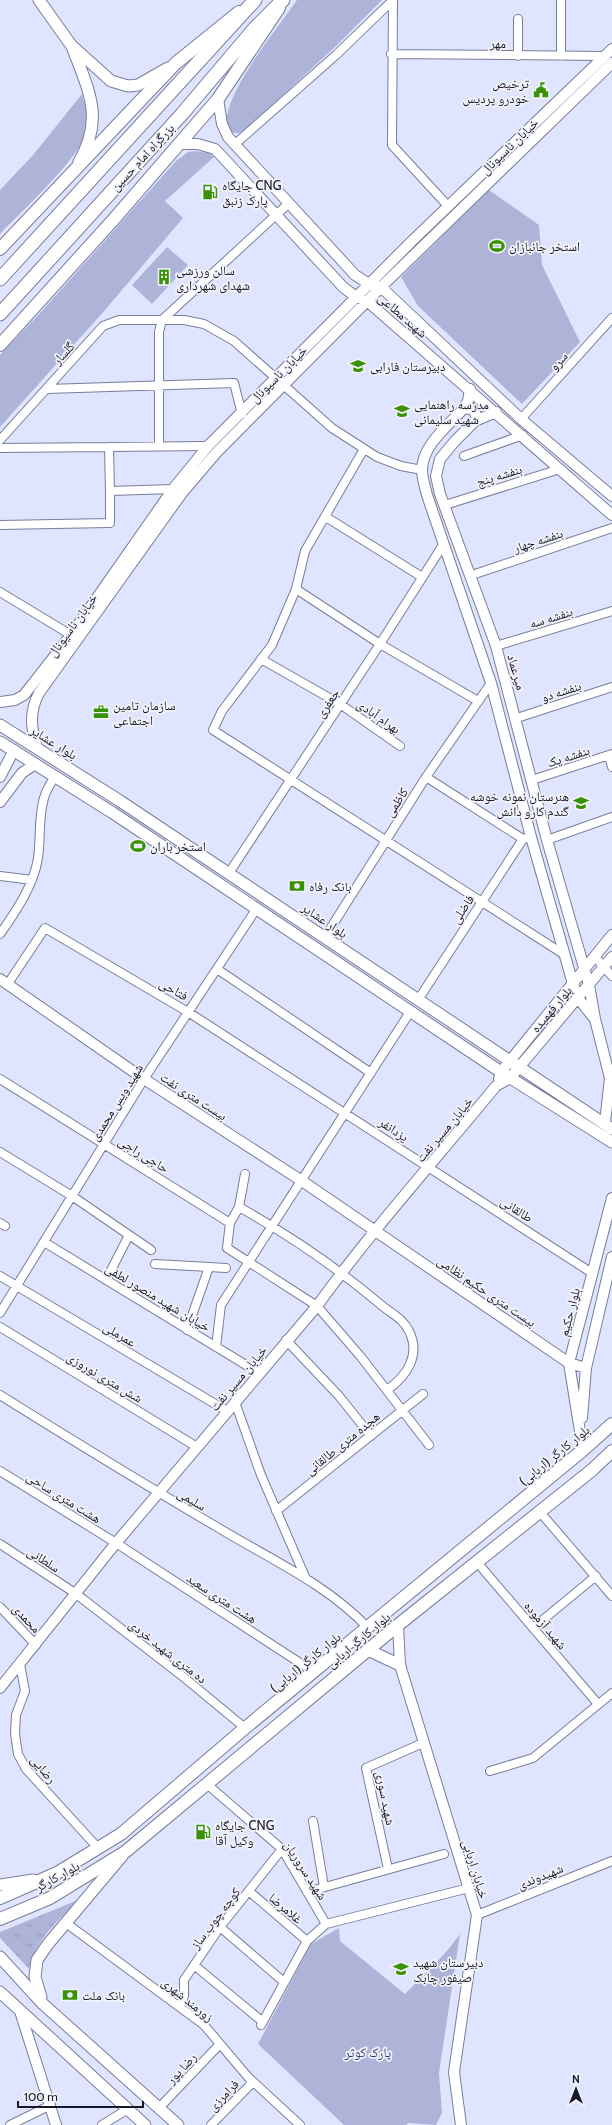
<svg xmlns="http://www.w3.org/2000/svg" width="612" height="2125" viewBox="0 0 612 2125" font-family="Cabin,'Noto Naskh Arabic',sans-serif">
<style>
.grass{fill:url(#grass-tufts)}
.park{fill:#aeb4d8}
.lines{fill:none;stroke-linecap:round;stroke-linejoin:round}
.minor-casing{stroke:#787d9a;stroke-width:10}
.tertiary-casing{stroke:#787d9a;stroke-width:12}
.secondary-casing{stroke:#787d9a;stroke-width:13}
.primary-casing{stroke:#787d9a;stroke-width:14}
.trunk-casing{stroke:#787d9a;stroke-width:15}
.minor{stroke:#fff;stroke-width:8}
.tertiary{stroke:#fff;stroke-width:10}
.secondary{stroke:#fff;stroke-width:11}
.primary{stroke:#fff;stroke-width:12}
.trunk{stroke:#fff;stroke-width:13}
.labels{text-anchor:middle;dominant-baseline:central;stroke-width:3.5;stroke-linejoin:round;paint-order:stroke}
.street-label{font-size:13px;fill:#171824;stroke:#f2f3fa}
.poi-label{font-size:13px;fill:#171824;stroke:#f2f3fa;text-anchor:start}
.park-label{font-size:13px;fill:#303273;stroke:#f2f3fa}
</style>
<defs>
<pattern id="grass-tufts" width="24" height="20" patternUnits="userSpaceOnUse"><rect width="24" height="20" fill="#aeb4d8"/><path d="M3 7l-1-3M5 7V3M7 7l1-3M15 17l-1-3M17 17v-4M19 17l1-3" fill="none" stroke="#959ab9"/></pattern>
</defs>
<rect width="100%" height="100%" fill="#e0e5ff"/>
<path class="grass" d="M78,1900C58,1921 35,1940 29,1969L0,1938V1932Z"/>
<path class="park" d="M297,0H382L336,46L245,130C239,134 236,134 230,131C228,126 226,122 227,116C233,82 276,30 297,0Z
M82,94C84,103 89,115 89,124C88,151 20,213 0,234V190L33,155Z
M195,151L209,153L214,157L165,201L183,218L105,310L0,427V355L42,311L176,161L188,152Z
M489,190L539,225L542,265L580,342L522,404L418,306L401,277Z
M167,247L188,265L152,304L132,285Z
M339,1928L340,1941L405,1994L447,1951L460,1934L439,2073L442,2113L436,2125L408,2123L406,2125H344L258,2044L311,1944Z"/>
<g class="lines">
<g class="minor-casing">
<path id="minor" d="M393,0L392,145L448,206
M391,54L603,56
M518,56V19
M561,56V0
M234,145L336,55L393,0
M47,389L234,383L242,414
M521,419L612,318
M0,440L103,326L119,320H162L288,204
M159,446V332L162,320H184L204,324L234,341L332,428L377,457L401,466L422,470
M0,448L109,447
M364,449L305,551L296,589L272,645L222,711L213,730L565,955
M464,456L523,435
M173,489L110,491L109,447L208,446
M445,505L560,469
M326,517L422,577
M0,525L110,523V491
M472,575L612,528
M296,589L380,644L478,701
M0,592L76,638
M496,646L612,611
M261,659L340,704L400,746
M517,718L612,687
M609,755L612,767
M426,777L523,839
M532,780L612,754
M547,840L612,817
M229,873L380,644L443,545
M0,876L32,880
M0,934C15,913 34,885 38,858C41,838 38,818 44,798C46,790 51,783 55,776
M325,937L426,777L491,683
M595,957L612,976
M217,969L371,1073
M7,985L45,928L188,1012L592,1273
M418,1000L523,839L531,837
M0,1079L230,1223L239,1207L245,1174
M0,1152L72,1196L151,1250
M239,1207C289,1235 336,1267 380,1304C390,1313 403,1318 409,1331C421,1355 407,1376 387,1390
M0,1223L5,1226
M230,1223L227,1248L317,1306L361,1357L429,1445
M44,1242L259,1373
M155,1264L209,1267
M0,1276L227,1411
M106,1280L129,1235
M0,1313L144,1079L257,908
M0,1327L197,1447
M187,1330L209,1267L226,1268
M286,1340L339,1396L371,1436
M216,1347L221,1305L410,1012
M0,1395C72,1440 144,1484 217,1527C268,1558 327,1584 368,1628
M235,1402L261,1475L306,1579
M0,1471L116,1543L314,1672
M276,1511L423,1394
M540,1512L612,1596
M0,1544L75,1593L181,1675L245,1728
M476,1561L598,1704
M0,1607L36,1645
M533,1628L596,1576
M20,1664L25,1691L16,1715L15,1734L18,1754L26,1769L98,1848
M490,1771L533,1758L612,1693
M208,1785L282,1849L326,1924
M313,1821L324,1887
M388,1869L366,1768L423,1743
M250,1892L307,1941
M307,1892L444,1854
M477,1915L612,1861
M66,1923L204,2025L248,2077L300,2125
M220,1927L284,1982
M194,1965L263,2022
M180,2006L184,1996V1980L220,1927L282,1849
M261,2025L307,1941L326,1924L469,1888
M159,2108L220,2044
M10,2125L51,2105
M102,2125L128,2109
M211,2125L253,2082"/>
</g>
<g class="tertiary-casing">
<path id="tertiary" d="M218,99L222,124L228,137L355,275L369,284L381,287L521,419L612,496
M180,144H198L215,149L343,287L356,297L367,301L612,515
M470,389L468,401L464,408C449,425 422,445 422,470C422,478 425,487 427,495L491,683L531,837L573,984L578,998L593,1017
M464,408L473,409L478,419
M496,412L475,421L455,441L440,459L436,476L440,494L496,646L547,840L589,985L595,1019L610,1078L605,1123
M0,702L15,700L24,695L71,635L173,489L208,446L412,241L612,49
M37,748C31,728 29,712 39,693L182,493L216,453L381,287L612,63
M0,777L14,750
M0,802L22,773L35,764
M0,979L144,1079L302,1181L569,1363L586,1368
M499,1079L501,1072L612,935
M582,1418L586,1368L612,1257
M583,1450L569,1363L612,1198
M398,1625L400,1665L477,1915L454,2072L461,2125
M0,1688L116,1543L317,1306C372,1230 436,1159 496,1086L510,1078L612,957
M20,2011L56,2125"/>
</g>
<g class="secondary-casing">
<path id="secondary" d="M39,0L71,45L111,81L128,86L138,85L168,68
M72,46C88,90 105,117 79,162
M0,725L120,801L612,1129
M0,742L113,813L501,1072L612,1142
M368,1650L400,1665
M0,1885L33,1880
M0,1957L43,2004L178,2125
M0,1992L145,2125
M41,1997L35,1977L37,1960L48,1944L122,1856"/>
</g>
<g class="primary-casing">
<path id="primary" d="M0,249L176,63L239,12
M0,345L114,219L218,99L279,8
M0,1898L57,1873L121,1834L245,1728L583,1450L612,1424
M0,1919L50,1898L125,1852L398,1625L592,1470L612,1451"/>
</g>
<g class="trunk-casing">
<path id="trunk" d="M0,279L255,0
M0,314L182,114L255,28L283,0"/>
</g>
<use href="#minor" class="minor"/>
<use href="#tertiary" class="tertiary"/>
<use href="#secondary" class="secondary"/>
<use href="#primary" class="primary"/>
<use href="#trunk" class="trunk"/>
</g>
<defs>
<g id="civic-bare" transform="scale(1.2)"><path d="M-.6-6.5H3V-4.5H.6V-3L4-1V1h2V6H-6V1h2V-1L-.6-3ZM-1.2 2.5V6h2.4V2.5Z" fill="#389203" stroke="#f2f3fa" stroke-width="2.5" paint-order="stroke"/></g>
<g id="fuel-bare" transform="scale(1.2)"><path d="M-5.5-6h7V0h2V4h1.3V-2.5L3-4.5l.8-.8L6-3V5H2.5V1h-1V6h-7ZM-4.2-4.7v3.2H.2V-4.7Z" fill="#389203" stroke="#f2f3fa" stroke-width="2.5" paint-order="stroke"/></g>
<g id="stadium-bare" transform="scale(1.2)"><path d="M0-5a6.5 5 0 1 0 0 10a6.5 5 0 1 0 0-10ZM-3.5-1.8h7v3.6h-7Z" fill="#389203" stroke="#f2f3fa" stroke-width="2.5" paint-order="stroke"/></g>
<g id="building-bare" transform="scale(1.2)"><path d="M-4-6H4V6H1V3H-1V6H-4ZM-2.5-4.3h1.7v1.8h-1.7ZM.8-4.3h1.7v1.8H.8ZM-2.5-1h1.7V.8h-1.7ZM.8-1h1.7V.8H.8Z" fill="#389203" stroke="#f2f3fa" stroke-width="2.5" paint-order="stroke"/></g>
<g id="school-bare" transform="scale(1.2)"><path d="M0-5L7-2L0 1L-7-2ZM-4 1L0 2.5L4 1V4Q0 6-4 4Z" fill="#389203" stroke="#f2f3fa" stroke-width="2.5" paint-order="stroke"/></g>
<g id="office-bare" transform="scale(1.2)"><path d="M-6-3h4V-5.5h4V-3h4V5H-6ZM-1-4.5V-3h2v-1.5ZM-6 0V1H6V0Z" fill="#389203" stroke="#f2f3fa" stroke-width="2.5" paint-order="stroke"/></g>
<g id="bank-bare" transform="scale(1.2)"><path d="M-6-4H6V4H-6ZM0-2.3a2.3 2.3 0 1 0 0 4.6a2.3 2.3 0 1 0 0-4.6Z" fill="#389203" stroke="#f2f3fa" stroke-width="2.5" paint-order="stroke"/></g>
</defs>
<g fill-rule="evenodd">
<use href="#civic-bare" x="541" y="90"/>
<use href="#fuel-bare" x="210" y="192"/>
<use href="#stadium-bare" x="497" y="246"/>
<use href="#building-bare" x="164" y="277"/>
<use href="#school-bare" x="358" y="366"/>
<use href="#school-bare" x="402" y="411"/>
<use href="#office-bare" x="101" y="712"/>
<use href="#school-bare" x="581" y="803"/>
<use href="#stadium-bare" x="138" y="846"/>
<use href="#bank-bare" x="297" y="886"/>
<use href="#fuel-bare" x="203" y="1832"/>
<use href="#school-bare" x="401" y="1969"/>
<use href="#bank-bare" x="70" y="1995"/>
</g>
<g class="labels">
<g class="street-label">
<text transform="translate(498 43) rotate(1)">مهر</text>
<text transform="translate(509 146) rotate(-44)">خیابان ناسیونال</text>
<text transform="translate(142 157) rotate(-47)">بزرگراه امام حسین</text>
<text transform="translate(403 315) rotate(41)">شهید مطاعی</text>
<text transform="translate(63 353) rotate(-48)">گلسار</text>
<text transform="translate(558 361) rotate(-48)">سرو</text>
<text transform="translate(278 374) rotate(-45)">خیابان ناسیونال</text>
<text transform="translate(499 475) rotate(-17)">بنفشه پنج</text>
<text transform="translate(538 540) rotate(-18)">بنفشه چهار</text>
<text transform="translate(551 617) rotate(-17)">بنفشه سه</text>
<text transform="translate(72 625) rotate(-54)">خیابان ناسیونال</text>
<text transform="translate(517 672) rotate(74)">میرعماد</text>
<text transform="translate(561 691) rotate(-18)">بنفشه دو</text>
<text transform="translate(327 703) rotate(-56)">جعفری</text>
<text transform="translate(379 716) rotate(35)">بهرام آبادی</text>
<text transform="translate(54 742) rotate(32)">بلوار عشایر</text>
<text transform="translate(568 756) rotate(-18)">بنفشه یک</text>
<text transform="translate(396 802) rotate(-57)">کاظمی</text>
<text transform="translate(462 909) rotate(-57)">فاضلی</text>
<text transform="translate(325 920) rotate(34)">بلوار عشایر</text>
<text transform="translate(174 989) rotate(30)">فتاحی</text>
<text transform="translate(551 1009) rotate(-50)">بلوار فهمیده</text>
<text transform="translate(194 1096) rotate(33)">بیست متری نفت</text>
<text transform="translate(116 1102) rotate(-58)">شهید ویس محمدی</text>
<text transform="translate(394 1129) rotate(33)">یزدانفر</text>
<text transform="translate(444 1129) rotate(-50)">خیابان مسیر نفت</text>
<text transform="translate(144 1154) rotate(32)">حاجی راجی</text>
<text transform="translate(517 1209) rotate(33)">طالقانی</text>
<text transform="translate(487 1291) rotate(34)">بیست متری حکیم نظامی</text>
<text transform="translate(158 1297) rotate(31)">خیابان شهید منصور لطفی</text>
<text transform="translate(569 1312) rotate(-75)">بلوار حکیم</text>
<text transform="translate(120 1334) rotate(31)">عمرملی</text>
<text transform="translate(105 1377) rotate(31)">شش متری نوروزی</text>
<text transform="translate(238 1378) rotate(-50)">خیابان مسیر نفت</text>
<text transform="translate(342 1443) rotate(-39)">هجده متری طالقانی</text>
<text transform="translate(554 1455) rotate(-39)">بلوار کارگر (اربابی)</text>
<text transform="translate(64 1497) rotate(32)">هشت متری ساحی</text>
<text transform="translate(192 1499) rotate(31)">سلیمی</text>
<text transform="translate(44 1559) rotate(33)">سلطانی</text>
<text transform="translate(222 1598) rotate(33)">هشت متری سعید</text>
<text transform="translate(27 1618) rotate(47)">محمدی</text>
<text transform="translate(546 1625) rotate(50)">شهید آزموده</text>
<text transform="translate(358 1640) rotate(-40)">بلوار کارگر اربابی</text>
<text transform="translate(168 1651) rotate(38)">ده متری شهید خردی</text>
<text transform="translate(305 1662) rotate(-39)">بلوار کارگر (اربابی)</text>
<text transform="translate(44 1769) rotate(51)">رضایی</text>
<text transform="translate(386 1798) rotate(79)">شهید سوری</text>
<text transform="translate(476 1869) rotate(73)">خیابان اربابی</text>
<text transform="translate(306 1870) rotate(57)">شهید سروریان</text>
<text transform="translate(57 1876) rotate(-29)">بلوار کارگر</text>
<text transform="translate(540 1876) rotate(-22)">شهیدوندی</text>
<text transform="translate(286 1908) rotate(40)">غلامرضا</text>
<text transform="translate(215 1918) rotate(-53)">کوچه چوب ساز</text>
<text transform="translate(188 1999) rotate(39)">زورمند شهری</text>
<text transform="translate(181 2068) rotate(-47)">رضا پور</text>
<text transform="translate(223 2095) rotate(-46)">فرامرزی</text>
</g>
<g class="poi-label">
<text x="529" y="83" text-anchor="end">ترخیص<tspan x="529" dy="15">خودرو پردیس</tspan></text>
<text x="222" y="185">جایگاه CNG<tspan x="222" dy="15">پارک زنبق</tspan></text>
<text x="509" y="246">استخر جانبازان</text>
<text x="176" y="270">سالن ورزشی<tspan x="176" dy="15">شهدای شهرداری</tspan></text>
<text x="370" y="366">دبیرستان فارابی</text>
<text x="414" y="404">مدرسه راهنمایی<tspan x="414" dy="15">شهید سلیمانی</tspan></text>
<text x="113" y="705">سازمان تامین<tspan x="113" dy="15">اجتماعی</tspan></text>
<text x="569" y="796" text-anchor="end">هنرستان نمونه خوشه<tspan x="569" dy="15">گندم کارو دانش</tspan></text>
<text x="150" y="846">استخر باران</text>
<text x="309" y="886">بانک رفاه</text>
<text x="215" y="1825">جایگاه CNG<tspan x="215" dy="15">وکیل آقا</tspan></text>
<text x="413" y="1962">دبیرستان شهید<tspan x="413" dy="15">صیفور چابک</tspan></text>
<text x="82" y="1995">بانک ملت</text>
</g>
<g class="park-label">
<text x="368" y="2052">پارک کوثر</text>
</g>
</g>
<g transform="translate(576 2089)" stroke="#f2f3fa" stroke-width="3" paint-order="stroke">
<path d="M0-3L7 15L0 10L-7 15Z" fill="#171824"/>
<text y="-6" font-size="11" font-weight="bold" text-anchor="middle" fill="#171824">N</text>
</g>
<path d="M18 2101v6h125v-6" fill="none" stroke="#171824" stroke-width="2"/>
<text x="24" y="2101" font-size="12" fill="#171824" stroke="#f2f3fa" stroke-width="3" paint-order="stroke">100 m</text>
</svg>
